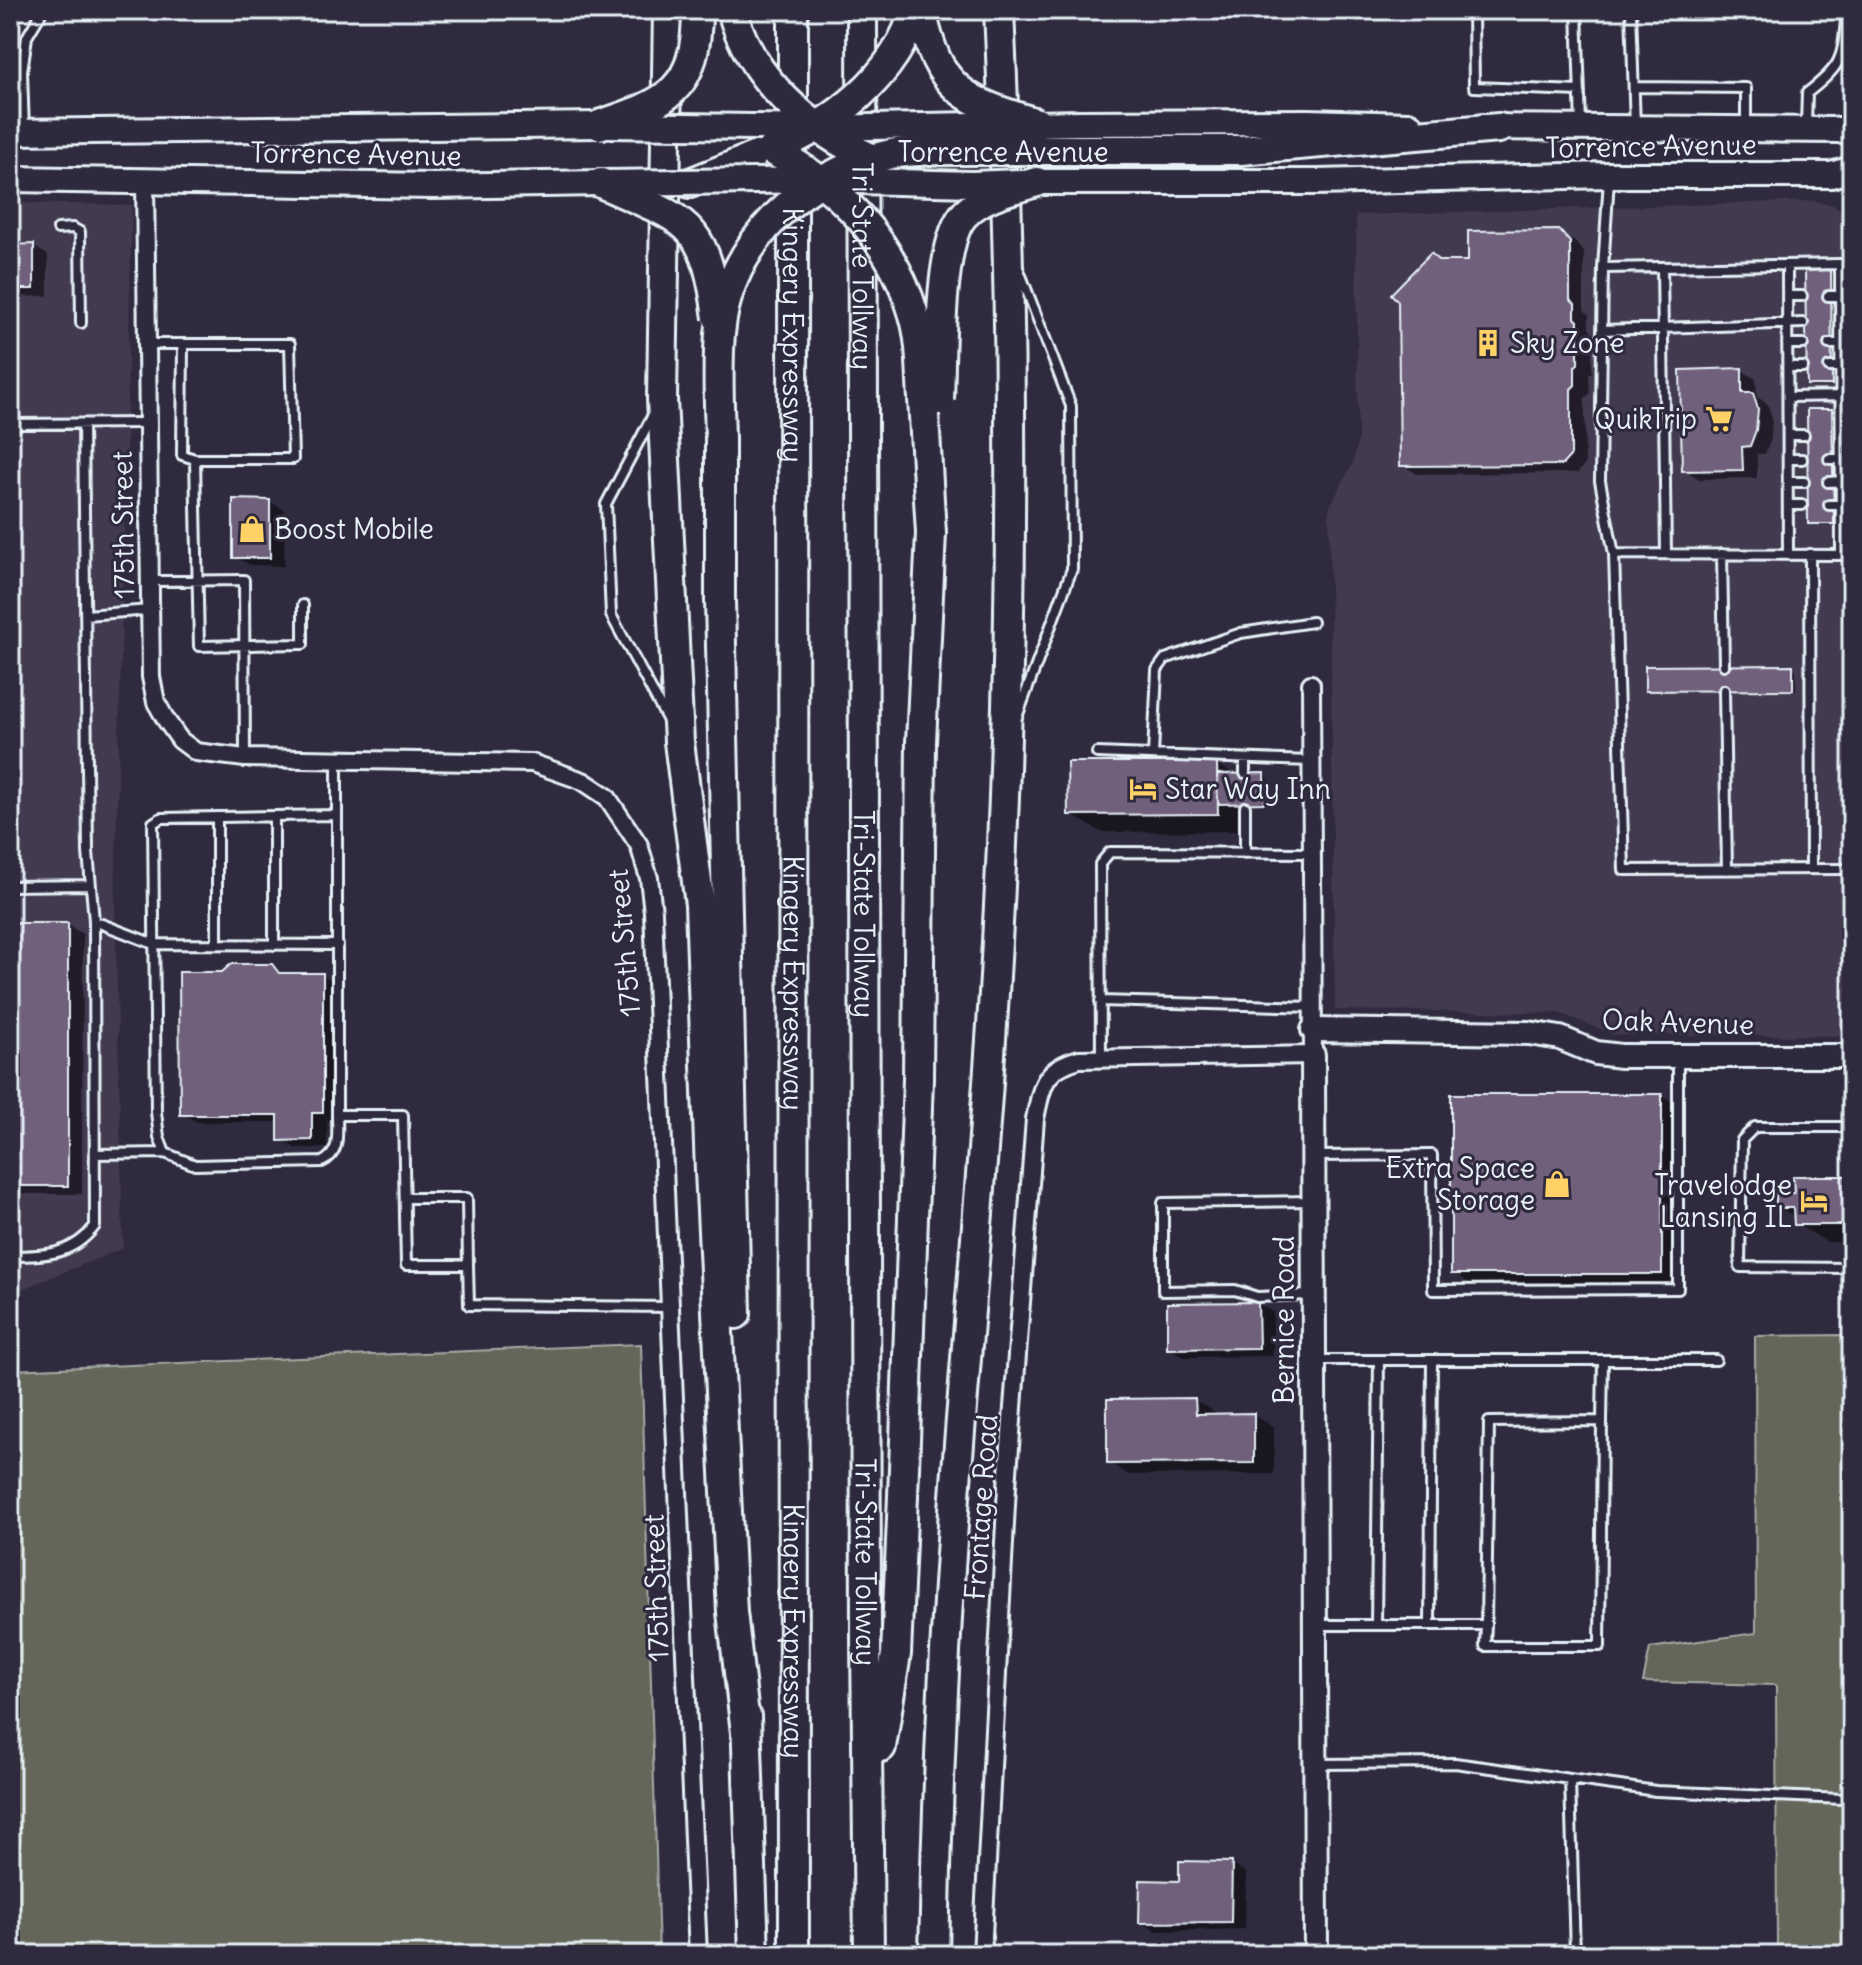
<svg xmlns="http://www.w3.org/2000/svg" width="1862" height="1965" viewBox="0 0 1862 1965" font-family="Delius,sans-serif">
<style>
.built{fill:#423a50}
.green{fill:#646658;stroke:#a6aca8;stroke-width:2}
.shadow{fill:#0007}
.building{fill:#70617c;stroke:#e8f1f8;stroke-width:2}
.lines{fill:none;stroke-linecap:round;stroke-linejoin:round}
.lane-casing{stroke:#e8f1f8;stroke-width:14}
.street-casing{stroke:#e8f1f8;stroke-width:22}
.secondary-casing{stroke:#e8f1f8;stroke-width:28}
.primary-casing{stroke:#e8f1f8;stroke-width:30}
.highway-casing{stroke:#e8f1f8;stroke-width:34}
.lane{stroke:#2f2a3d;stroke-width:8}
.street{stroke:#2f2a3d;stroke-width:16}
.secondary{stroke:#2f2a3d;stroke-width:22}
.primary{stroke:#2f2a3d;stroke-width:24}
.highway{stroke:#2f2a3d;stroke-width:28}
.primary-bridge-casing{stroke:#e8f1f8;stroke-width:30;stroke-linecap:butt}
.highway-bridge-casing{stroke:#e8f1f8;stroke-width:34;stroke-linecap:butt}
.primary-bridge{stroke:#2f2a3d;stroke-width:24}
.highway-bridge{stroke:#2f2a3d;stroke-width:28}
.labels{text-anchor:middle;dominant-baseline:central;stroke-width:6;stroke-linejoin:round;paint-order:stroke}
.street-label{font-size:28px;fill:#e8f1f8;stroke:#2f2a3d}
.poi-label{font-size:28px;fill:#e8f1f8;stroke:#2f2a3d;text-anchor:start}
</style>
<rect width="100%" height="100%" fill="#2f2a3d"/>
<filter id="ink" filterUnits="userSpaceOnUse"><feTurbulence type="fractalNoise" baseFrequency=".0125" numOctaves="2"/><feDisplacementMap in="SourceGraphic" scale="16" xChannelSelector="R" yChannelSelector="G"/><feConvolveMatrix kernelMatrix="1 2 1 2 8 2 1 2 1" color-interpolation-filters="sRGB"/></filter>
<g filter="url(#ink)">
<path class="built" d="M1815,201L1833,205L1852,217V1036L1616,1035L1559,1013L1335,1010L1329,508L1353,463L1358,440L1356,215Z
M10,203L132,205L115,901L123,1248L10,1294Z"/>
<path class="green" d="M1852,1335V1955H1777L1776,1685L1643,1682L1650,1648L1756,1633L1755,1336Z
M641,1344L659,1955H10V1370Z"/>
<path class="shadow" d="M1558,232L1574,241L1584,252V310L1589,314V328L1592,332V372L1589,375L1590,394L1585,398V464L1578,473L1417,474L1402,465L1431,256L1444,263H1470Z
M33,246L48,255V296L10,297V247Z
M1830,272L1834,275L1836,386L1813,387L1809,384Z
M1741,370L1756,379L1757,397L1768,404L1772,418L1771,439L1765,454H1757V478L1699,479L1684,470Z
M1832,411L1836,413L1837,525H1814L1810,523Z
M270,502L285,510L284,566L250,565L235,557Z
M1792,667L1796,670V691L1651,692L1647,690Z
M1216,764L1237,775H1264L1268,777V804H1248V831L1101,832L1070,814Z
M10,915L14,918V925H68L83,934L82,1194H10Z
M272,966L286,975H322L337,983L338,1121H327V1148H295L280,1139V1122H197L182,1113L223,974Z
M1662,1096L1677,1105V1282H1468L1453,1273Z
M1852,1178V1242H1827L1796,1224V1217L1778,1207L1796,1195Z
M1258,1304L1273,1312V1356L1184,1357L1169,1348Z
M1195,1400L1215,1412V1415H1253L1274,1427V1474L1129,1475L1109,1463Z
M1231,1864L1246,1873L1245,1929L1156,1931L1141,1922L1181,1883Z"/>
<path class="building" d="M1559,230L1570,242V300L1575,304V318L1578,321V364L1575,366V385L1571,389V455L1562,465L1400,466L1398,301L1391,294L1431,253L1439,261H1468V231Z
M34,244V289H10V245Z
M1831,270L1832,385H1807L1805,271Z
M1742,368V393H1753L1758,409L1756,430L1750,446L1742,447L1743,470L1682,471L1680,370Z
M1807,409H1832L1834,524H1808Z
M233,499L270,500V558H233Z
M1793,665V690L1645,691V666Z
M1067,762H1217L1218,814L1068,815Z
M1264,773L1265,803L1218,804L1217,774Z
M10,923H68V1186H10Z
M231,964H272L279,973H323V1113H312V1140L278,1141V1115H180L179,972H222Z
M1451,1094H1662V1274H1451Z
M1793,1176H1852V1225H1794L1793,1208H1776V1193H1794Z
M1258,1302L1259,1348L1167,1349V1303Z
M1195,1398L1196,1414L1254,1413V1463L1107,1464V1399Z
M1179,1861L1232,1862L1231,1922L1139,1923L1140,1880L1179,1881Z"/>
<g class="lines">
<g class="lane-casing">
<path id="lane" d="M1473,10L1474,87L1580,91
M1577,10L1581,126
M1631,10L1635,127
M1636,87L1746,88V128
M1806,125L1807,93C1846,63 1842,57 1847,10
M24,131L22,71L27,37L43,10
M1609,179L1603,268L1600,481L1614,554L1624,870L1852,869
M58,229L73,228L80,232L81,323
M1787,265L1788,554
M1662,267L1666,553
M1603,268L1840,264L1841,554
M1787,296H1802
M1828,296H1841
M1603,330L1803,323
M147,344H290L293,459H195L199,646L303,644V605
M183,344L182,455L195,459
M1787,344H1803
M1829,344H1841
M1788,367H1803
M1829,367H1841
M1788,397L1852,396
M654,413L606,504L611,615L668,721
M10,424L148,423
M1788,435H1804
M1788,459H1802
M1829,459H1841
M1788,482H1804
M1828,482L1841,481
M1788,505H1802
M1829,505H1841
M1614,554L1852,555
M1722,554L1724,665
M1810,554L1811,869
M150,581L244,580L245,758
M86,615L150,610
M1724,690L1727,870
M1017,717L1072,569L1071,406L1019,270
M1097,753L1311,761
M1153,755L1157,670L1165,659L1241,633L1312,622
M1245,759V773
M1245,807V853
M217,817V944
M10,886L90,885
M94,921L154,944L338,945
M274,945V816
M1100,1001L1313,1007
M1101,1057L1100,864L1110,852L1311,853
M337,1115H403L406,1265H468L469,1305L670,1307
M1852,1127H1755L1742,1140L1740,1267L1852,1268
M165,1153L159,1137L156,1112L153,823L161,818L336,815
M95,1154L165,1153L195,1165L322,1162C341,1153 337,1134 337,1115V759
M1315,1156L1432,1155L1433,1290L1678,1289V1057
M405,1198H467L468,1265
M10,1256C45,1256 73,1255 95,1226L94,921L88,852L83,424
M1311,1295L1257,1297L1235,1290L1163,1291V1203L1313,1201
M1314,1360H1716
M1602,1421L1603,1360
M1315,1625H1486L1489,1422L1602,1421L1600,1646H1485L1486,1625
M1376,1625L1379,1360
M1430,1625L1432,1360
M1316,1764L1455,1763L1656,1791L1843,1799
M1570,1779L1575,1955"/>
</g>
<g class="street-casing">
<path id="street" d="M145,181L151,677L156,702L166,720L180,740L196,752L245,758L532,763L583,781L607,797L639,845L649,878L653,912L698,1955
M982,1955L1007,1486L1035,1119C1042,1086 1043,1069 1079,1059L1313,1055L1311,684"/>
</g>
<g class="secondary-casing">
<path id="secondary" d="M1313,1030L1529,1033L1560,1038L1596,1053L1621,1056H1852
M1313,1055L1316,1955"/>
</g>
<g class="primary-casing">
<path id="primary" d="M1080,123L1308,122L1410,125
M1483,127L1840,130L1852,134
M10,132L599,125
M10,179L433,186L601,183
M1037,182H1317L1609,175H1831L1852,169"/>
</g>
<g class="highway-casing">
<g id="highway">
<path d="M668,10L662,399L679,742L700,905L710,1171L732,1612L746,1733"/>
<path id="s1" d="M862,10L866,1638L869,1955"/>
<path d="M793,125V10"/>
<path d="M1079,150H1240L1499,128"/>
<path d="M690,183L771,150"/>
<path id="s2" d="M793,183L794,1955"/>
<path d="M720,600L736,1314"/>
<path d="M746,1716L754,1955"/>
<path d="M881,1747L896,1654L903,1496L918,1079L921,742L931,533"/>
<path d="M934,1955C937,1789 945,1622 958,1457C971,1291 987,1125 996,959C1015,643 1014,326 999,10"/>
</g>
</g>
<use href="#lane" class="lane"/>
<use href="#street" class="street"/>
<use href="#secondary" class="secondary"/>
<use href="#primary" class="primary"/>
<use href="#highway" class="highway"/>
<g class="primary-bridge-casing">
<path id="primary-bridge" d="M610,125L818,128L1080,123
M604,183L821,180L972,184L1019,182"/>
</g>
<g class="highway-bridge-casing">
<path id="highway-bridge" d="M732,10C750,80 810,130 873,159
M921,10C938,91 964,101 1037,123
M599,125C668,102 697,91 697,10
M771,150C839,185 892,240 914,315C922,342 921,371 923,399C926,444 928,488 931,533
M771,150C834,124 895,77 915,10
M601,183C686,222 705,217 718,318
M939,400C941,360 938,240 965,214C983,195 1013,189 1037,182
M720,600C720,546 720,491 720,437C719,403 717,368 720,334C728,242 804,173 891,154C917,149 944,150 970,150C1006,150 1043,150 1079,150"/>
</g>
<use href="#primary-bridge" class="primary-bridge"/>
<use href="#highway-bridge" class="highway-bridge"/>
</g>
</g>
<defs>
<g id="building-bare" transform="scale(2.16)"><path d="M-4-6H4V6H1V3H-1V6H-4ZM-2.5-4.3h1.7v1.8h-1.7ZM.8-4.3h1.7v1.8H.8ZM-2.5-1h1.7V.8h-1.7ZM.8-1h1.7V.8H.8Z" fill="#ffd166" stroke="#2f2a3d" stroke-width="2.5" paint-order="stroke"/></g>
<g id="supermarket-bare" transform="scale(2.16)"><path d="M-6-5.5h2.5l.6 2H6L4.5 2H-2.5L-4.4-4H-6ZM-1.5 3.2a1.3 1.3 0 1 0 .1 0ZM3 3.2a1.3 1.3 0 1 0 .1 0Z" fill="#ffd166" stroke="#2f2a3d" stroke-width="2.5" paint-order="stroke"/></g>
<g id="shop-bare" transform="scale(2.16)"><path d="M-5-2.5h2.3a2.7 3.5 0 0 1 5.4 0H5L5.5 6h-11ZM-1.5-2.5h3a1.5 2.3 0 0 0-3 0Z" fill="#ffd166" stroke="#2f2a3d" stroke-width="2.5" paint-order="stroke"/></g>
<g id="hotel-bare" transform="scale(2.16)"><path d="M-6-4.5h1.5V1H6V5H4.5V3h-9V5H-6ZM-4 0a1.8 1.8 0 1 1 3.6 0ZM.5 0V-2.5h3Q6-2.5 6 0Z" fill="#ffd166" stroke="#2f2a3d" stroke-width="2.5" paint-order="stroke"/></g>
</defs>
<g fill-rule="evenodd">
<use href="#building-bare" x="1488" y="343"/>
<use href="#supermarket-bare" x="1719" y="419"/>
<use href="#shop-bare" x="252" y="529"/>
<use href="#hotel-bare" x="1143" y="789"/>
<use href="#shop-bare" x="1557" y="1184"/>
<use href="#hotel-bare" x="1814" y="1201"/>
</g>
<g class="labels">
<g class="street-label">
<text transform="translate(1651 146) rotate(-1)">Torrence Avenue</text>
<text x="1003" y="152">Torrence Avenue</text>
<text transform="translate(356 154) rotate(1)">Torrence Avenue</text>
<text stroke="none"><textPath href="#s1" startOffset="256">Tri-State Tollway</textPath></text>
<text stroke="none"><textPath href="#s2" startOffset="152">Kingery Expressway</textPath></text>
<text transform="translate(123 525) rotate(-91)">175th Street</text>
<text stroke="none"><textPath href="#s1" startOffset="904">Tri-State Tollway</textPath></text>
<text transform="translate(624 943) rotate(-95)">175th Street</text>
<text stroke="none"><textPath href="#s2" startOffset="800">Kingery Expressway</textPath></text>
<text transform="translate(1678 1022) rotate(2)">Oak Avenue</text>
<text transform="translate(1284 1320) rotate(-90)">Bernice Road</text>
<text transform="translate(981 1507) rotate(-86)">Frontage Road</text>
<text stroke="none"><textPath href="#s1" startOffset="1552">Tri-State Tollway</textPath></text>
<text transform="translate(656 1588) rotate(-92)">175th Street</text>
<text stroke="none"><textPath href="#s2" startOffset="1448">Kingery Expressway</textPath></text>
</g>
<g class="poi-label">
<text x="1510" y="343">Sky Zone</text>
<text x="1697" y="419" text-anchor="end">QuikTrip</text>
<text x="274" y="529">Boost Mobile</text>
<text x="1165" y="789">Star Way Inn</text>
<text x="1535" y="1168" text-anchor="end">Extra Space<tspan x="1535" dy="32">Storage</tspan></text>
<text x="1792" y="1185" text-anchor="end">Travelodge<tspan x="1792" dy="32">Lansing IL</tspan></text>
</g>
</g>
<rect width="1862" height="1965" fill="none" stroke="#2f2a3d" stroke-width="40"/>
<rect x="20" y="20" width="1822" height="1925" fill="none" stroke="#e8f1f8" stroke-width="3" filter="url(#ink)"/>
</svg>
